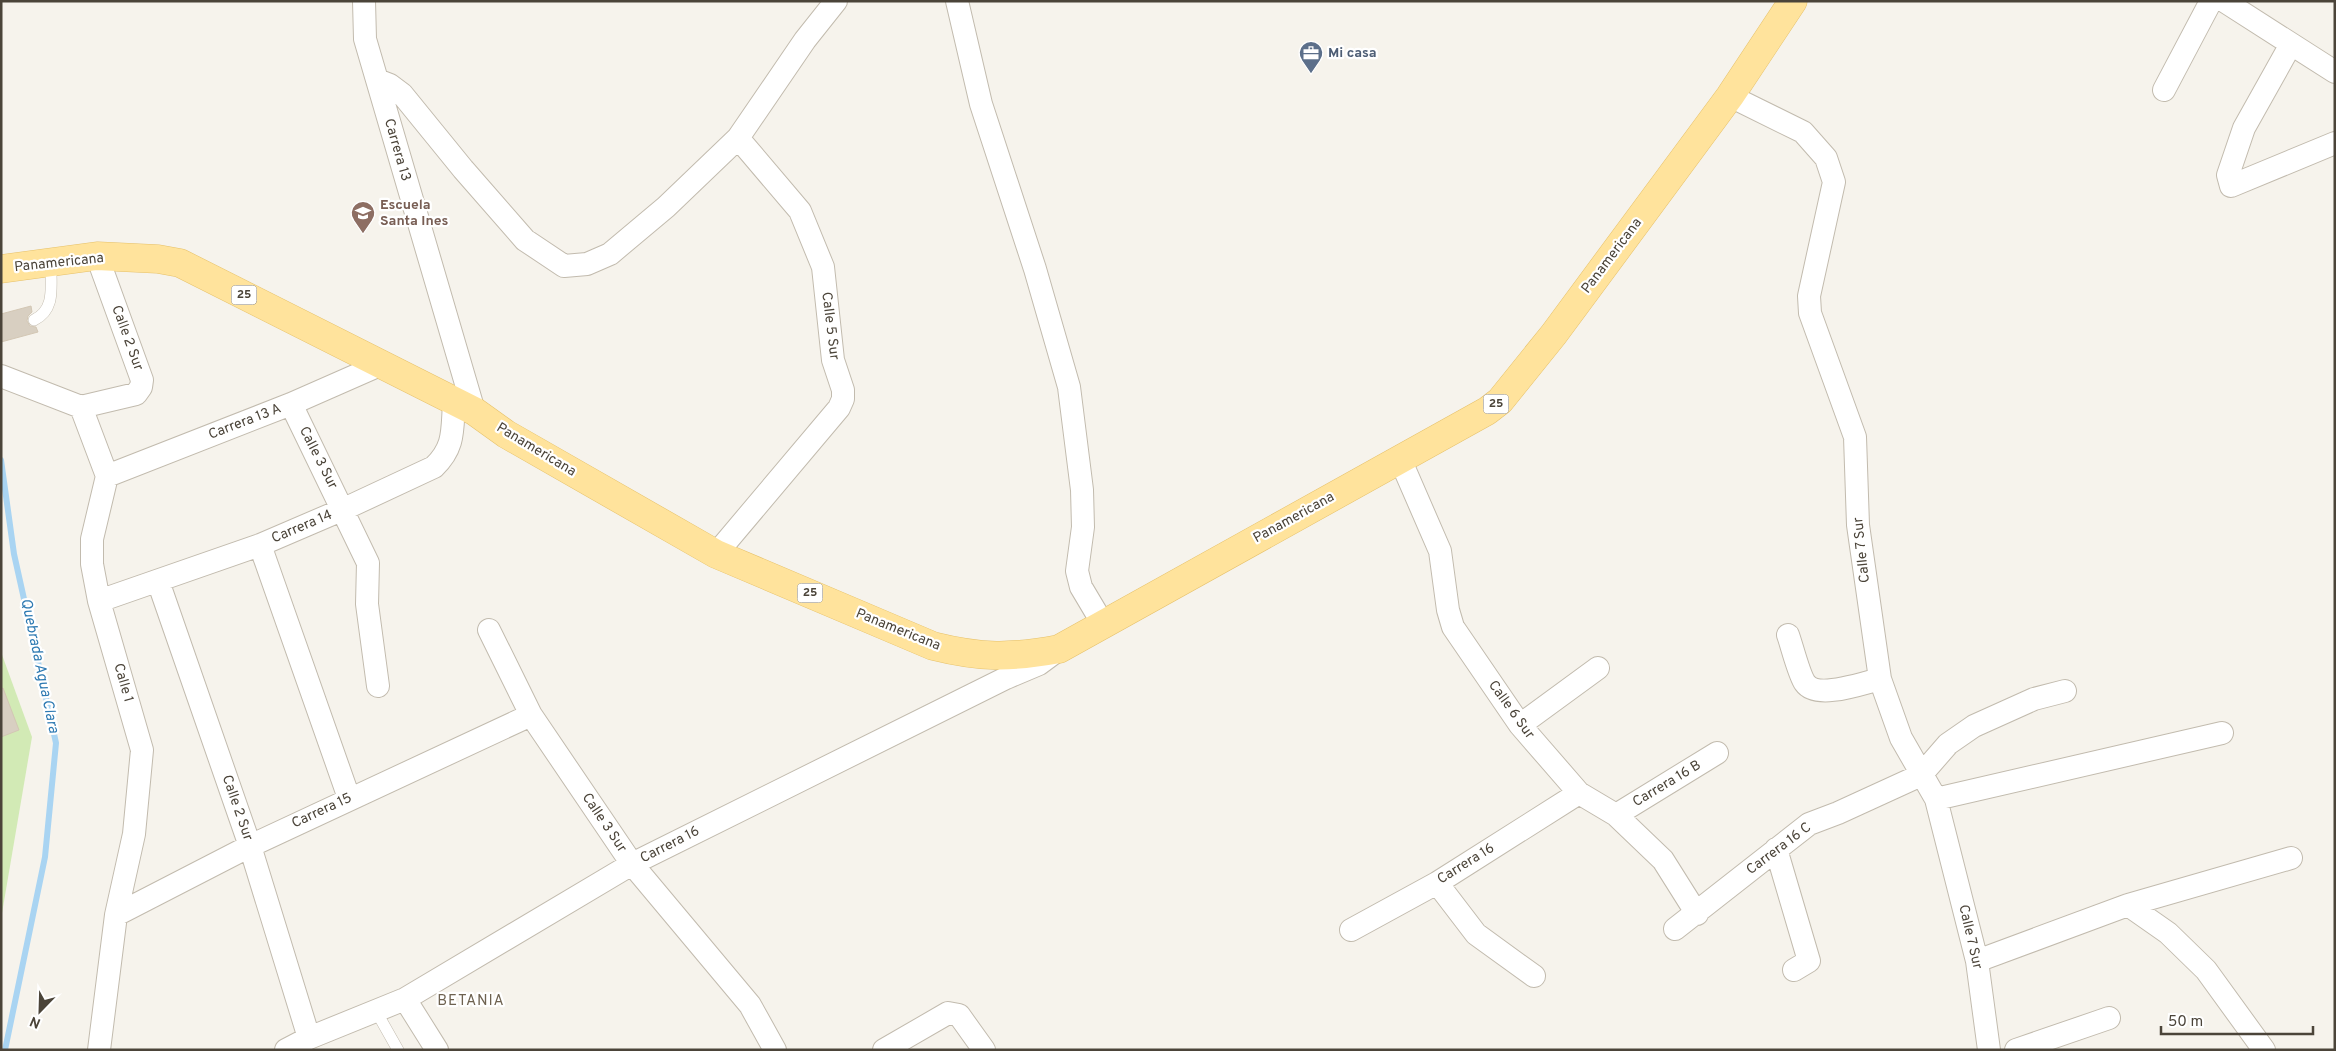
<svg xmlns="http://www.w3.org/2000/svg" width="2336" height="1051" viewBox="0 0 2336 1051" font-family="Overpass,sans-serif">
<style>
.green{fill:#d2eab5}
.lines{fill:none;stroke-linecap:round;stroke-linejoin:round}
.stream{stroke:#a9d4f2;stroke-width:6}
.building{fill:#d8cfc1;stroke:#d3c7b4}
.lane-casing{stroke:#c2bbae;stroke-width:12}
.street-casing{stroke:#c2bbae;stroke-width:24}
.primary-casing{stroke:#e6c16a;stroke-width:29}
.lane{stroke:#fff;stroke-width:11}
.street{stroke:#fff;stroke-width:22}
.primary{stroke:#ffe39c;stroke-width:28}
.labels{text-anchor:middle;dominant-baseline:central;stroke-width:4.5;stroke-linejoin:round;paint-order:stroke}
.shield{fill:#fff;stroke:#817c74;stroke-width:1}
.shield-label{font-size:12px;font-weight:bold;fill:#4b4439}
.service-label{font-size:14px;font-weight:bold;fill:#4e5e75;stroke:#fff;text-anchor:start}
.street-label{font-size:14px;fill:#4b4439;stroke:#fff}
.education-label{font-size:14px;font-weight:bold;fill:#785e54;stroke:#fff;text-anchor:start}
.water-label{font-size:15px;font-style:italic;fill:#2e7ab2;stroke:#fff}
.neighbourhood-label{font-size:15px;letter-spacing:1px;fill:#6e6250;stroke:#fff}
</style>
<rect width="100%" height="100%" fill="#f6f3ec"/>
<path class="green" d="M1,652L32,737L1,919Z"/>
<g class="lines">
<path class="stream" d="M1,460L14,554L56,743L45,857L5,1050"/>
</g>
<path class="building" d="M31,306L32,312L28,316L27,321L30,326L36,327L38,332L1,342V314Z
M3,688L19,730L1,737V689Z"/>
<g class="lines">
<g class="lane-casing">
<path id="lane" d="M34,320C57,309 50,284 51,262
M376,1011L398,1050"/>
</g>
<g class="street-casing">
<path id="street" d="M364,1L365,39L474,411
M957,1L981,104L1035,269L1069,387L1082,490L1083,527L1077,571L1081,587L1103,624
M2224,1L2335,72
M2291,44L2244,128L2228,175L2231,186L2335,143
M377,80L390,85L402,94L463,169L525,240L564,266L587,264L610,254L666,207L738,138L805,40L836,1
M2164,90L2211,1
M1730,96L1803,132L1826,158L1834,182L1809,296L1810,313L1855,437L1858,525L1880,679L1901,738L1936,799L1977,961L1989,1050
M1,376L81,407L107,476L92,539V564L99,601L142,750L134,834L116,915L99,1050
M291,404L368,563L367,604L378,686
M81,407L136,394L141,387L142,380L97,256
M1400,459L1440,551L1448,610L1453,627L1520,725L1579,793L1616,815L1663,860L1697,914
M107,476L291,404L382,364
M260,545L349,798
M716,554L839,408L843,399V390L833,360L823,267L800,211L738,138
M158,581L250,846L309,1038
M99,601L260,545L344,509L434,467C455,447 452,430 454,403
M489,630L531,715L632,864L750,1005L775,1050
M1788,635C1792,646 1799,675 1805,683C1817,700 1863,683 1880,679
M1520,725L1598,668
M1936,799L2222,733
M1616,815L1717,753
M1776,849L1809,961L1794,970
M1437,883L1476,934L1534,976
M2128,905L2168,933L2206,970L2264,1050
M116,915L250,846L531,715
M1675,929L1809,824L1838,813L1921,775L1948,744L1974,726L2034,699L2065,691
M1351,930L1437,883L1579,793
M1977,961L2128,905L2291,858
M405,999L437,1050
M286,1050L309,1038L405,999L632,864L1006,678L1039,664L1058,650
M884,1050L948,1013L959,1015L984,1050
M2016,1050L2109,1018"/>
</g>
<g class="primary-casing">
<path id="primary" d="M1,269L97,256L158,259L180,263L474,411L506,434L716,554L933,646C981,658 1011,658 1059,649L1487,411L1500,401L1554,334L1730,96L1793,1"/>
</g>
<use href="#lane" class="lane"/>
<use href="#street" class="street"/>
<use href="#primary" class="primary"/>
</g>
<defs>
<g id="office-pin" transform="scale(1.25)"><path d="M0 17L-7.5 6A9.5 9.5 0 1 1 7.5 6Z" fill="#5c6f8a" stroke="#fff"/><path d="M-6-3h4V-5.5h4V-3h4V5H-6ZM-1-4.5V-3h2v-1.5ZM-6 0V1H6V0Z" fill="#fff"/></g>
<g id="school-pin" transform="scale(1.25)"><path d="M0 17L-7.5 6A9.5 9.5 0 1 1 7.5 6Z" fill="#8d6e63" stroke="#fff"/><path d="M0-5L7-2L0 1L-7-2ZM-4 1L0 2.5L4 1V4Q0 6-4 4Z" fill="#fff"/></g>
</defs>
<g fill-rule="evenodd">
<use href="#office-pin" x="1311" y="53"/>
<use href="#school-pin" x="363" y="213"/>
</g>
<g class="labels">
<g class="shield">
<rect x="231.5" y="285.5" width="25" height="19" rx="4"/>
<rect x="1483.5" y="394.5" width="25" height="19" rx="4"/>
<rect x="797.5" y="583.5" width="25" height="19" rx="4"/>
</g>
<g class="shield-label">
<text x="244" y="295">25</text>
<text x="1496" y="404">25</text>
<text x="810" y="593">25</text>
</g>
<g class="service-label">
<text x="1328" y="53">Mi casa</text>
</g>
<g class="street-label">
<text transform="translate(397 150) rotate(74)">Carrera 13</text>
<text transform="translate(1612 256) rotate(-53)">Panamericana</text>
<text transform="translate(59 263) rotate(-6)">Panamericana</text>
<text transform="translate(830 326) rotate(83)">Calle 5 Sur</text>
<text transform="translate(127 338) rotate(70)">Calle 2 Sur</text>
<text transform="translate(245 422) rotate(-21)">Carrera 13 A</text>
<text transform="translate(536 450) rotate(31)">Panamericana</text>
<text transform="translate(318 458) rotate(63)">Calle 3 Sur</text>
<text transform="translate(1294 518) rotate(-29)">Panamericana</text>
<text transform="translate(302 527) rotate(-23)">Carrera 14</text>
<text transform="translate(1862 550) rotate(-96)">Calle 7 Sur</text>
<text transform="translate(898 630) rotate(22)">Panamericana</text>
<text transform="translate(123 683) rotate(74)">Calle 1</text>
<text transform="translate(1511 710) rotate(54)">Calle 6 Sur</text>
<text transform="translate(1667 784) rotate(-31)">Carrera 16 B</text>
<text transform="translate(237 808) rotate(71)">Calle 2 Sur</text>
<text transform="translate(322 811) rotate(-25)">Carrera 15</text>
<text transform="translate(604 823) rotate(56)">Calle 3 Sur</text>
<text transform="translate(670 845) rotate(-27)">Carrera 16</text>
<text transform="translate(1779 849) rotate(-37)">Carrera 16 C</text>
<text transform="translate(1466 864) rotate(-32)">Carrera 16</text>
<text transform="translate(1970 937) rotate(77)">Calle 7 Sur</text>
</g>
<g class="education-label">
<text x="380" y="205">Escuela<tspan x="380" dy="16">Santa Ines</tspan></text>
</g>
<g class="water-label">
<text transform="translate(39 666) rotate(78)">Quebrada Agua Clara</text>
</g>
<g class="neighbourhood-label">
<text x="471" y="1001">BETANIA</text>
</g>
</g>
<rect width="2336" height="1051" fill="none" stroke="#4b4439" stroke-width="5"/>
<g transform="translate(40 1011) rotate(203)" stroke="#ffffff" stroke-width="4" paint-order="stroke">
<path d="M0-4L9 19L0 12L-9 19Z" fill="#4b4439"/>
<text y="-8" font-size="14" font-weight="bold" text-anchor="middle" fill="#4b4439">N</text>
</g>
<path d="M2161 1026v8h152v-8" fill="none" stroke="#4b4439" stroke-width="2.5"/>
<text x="2168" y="1026" font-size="15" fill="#4b4439" stroke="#ffffff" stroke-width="4" paint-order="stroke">50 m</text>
</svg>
